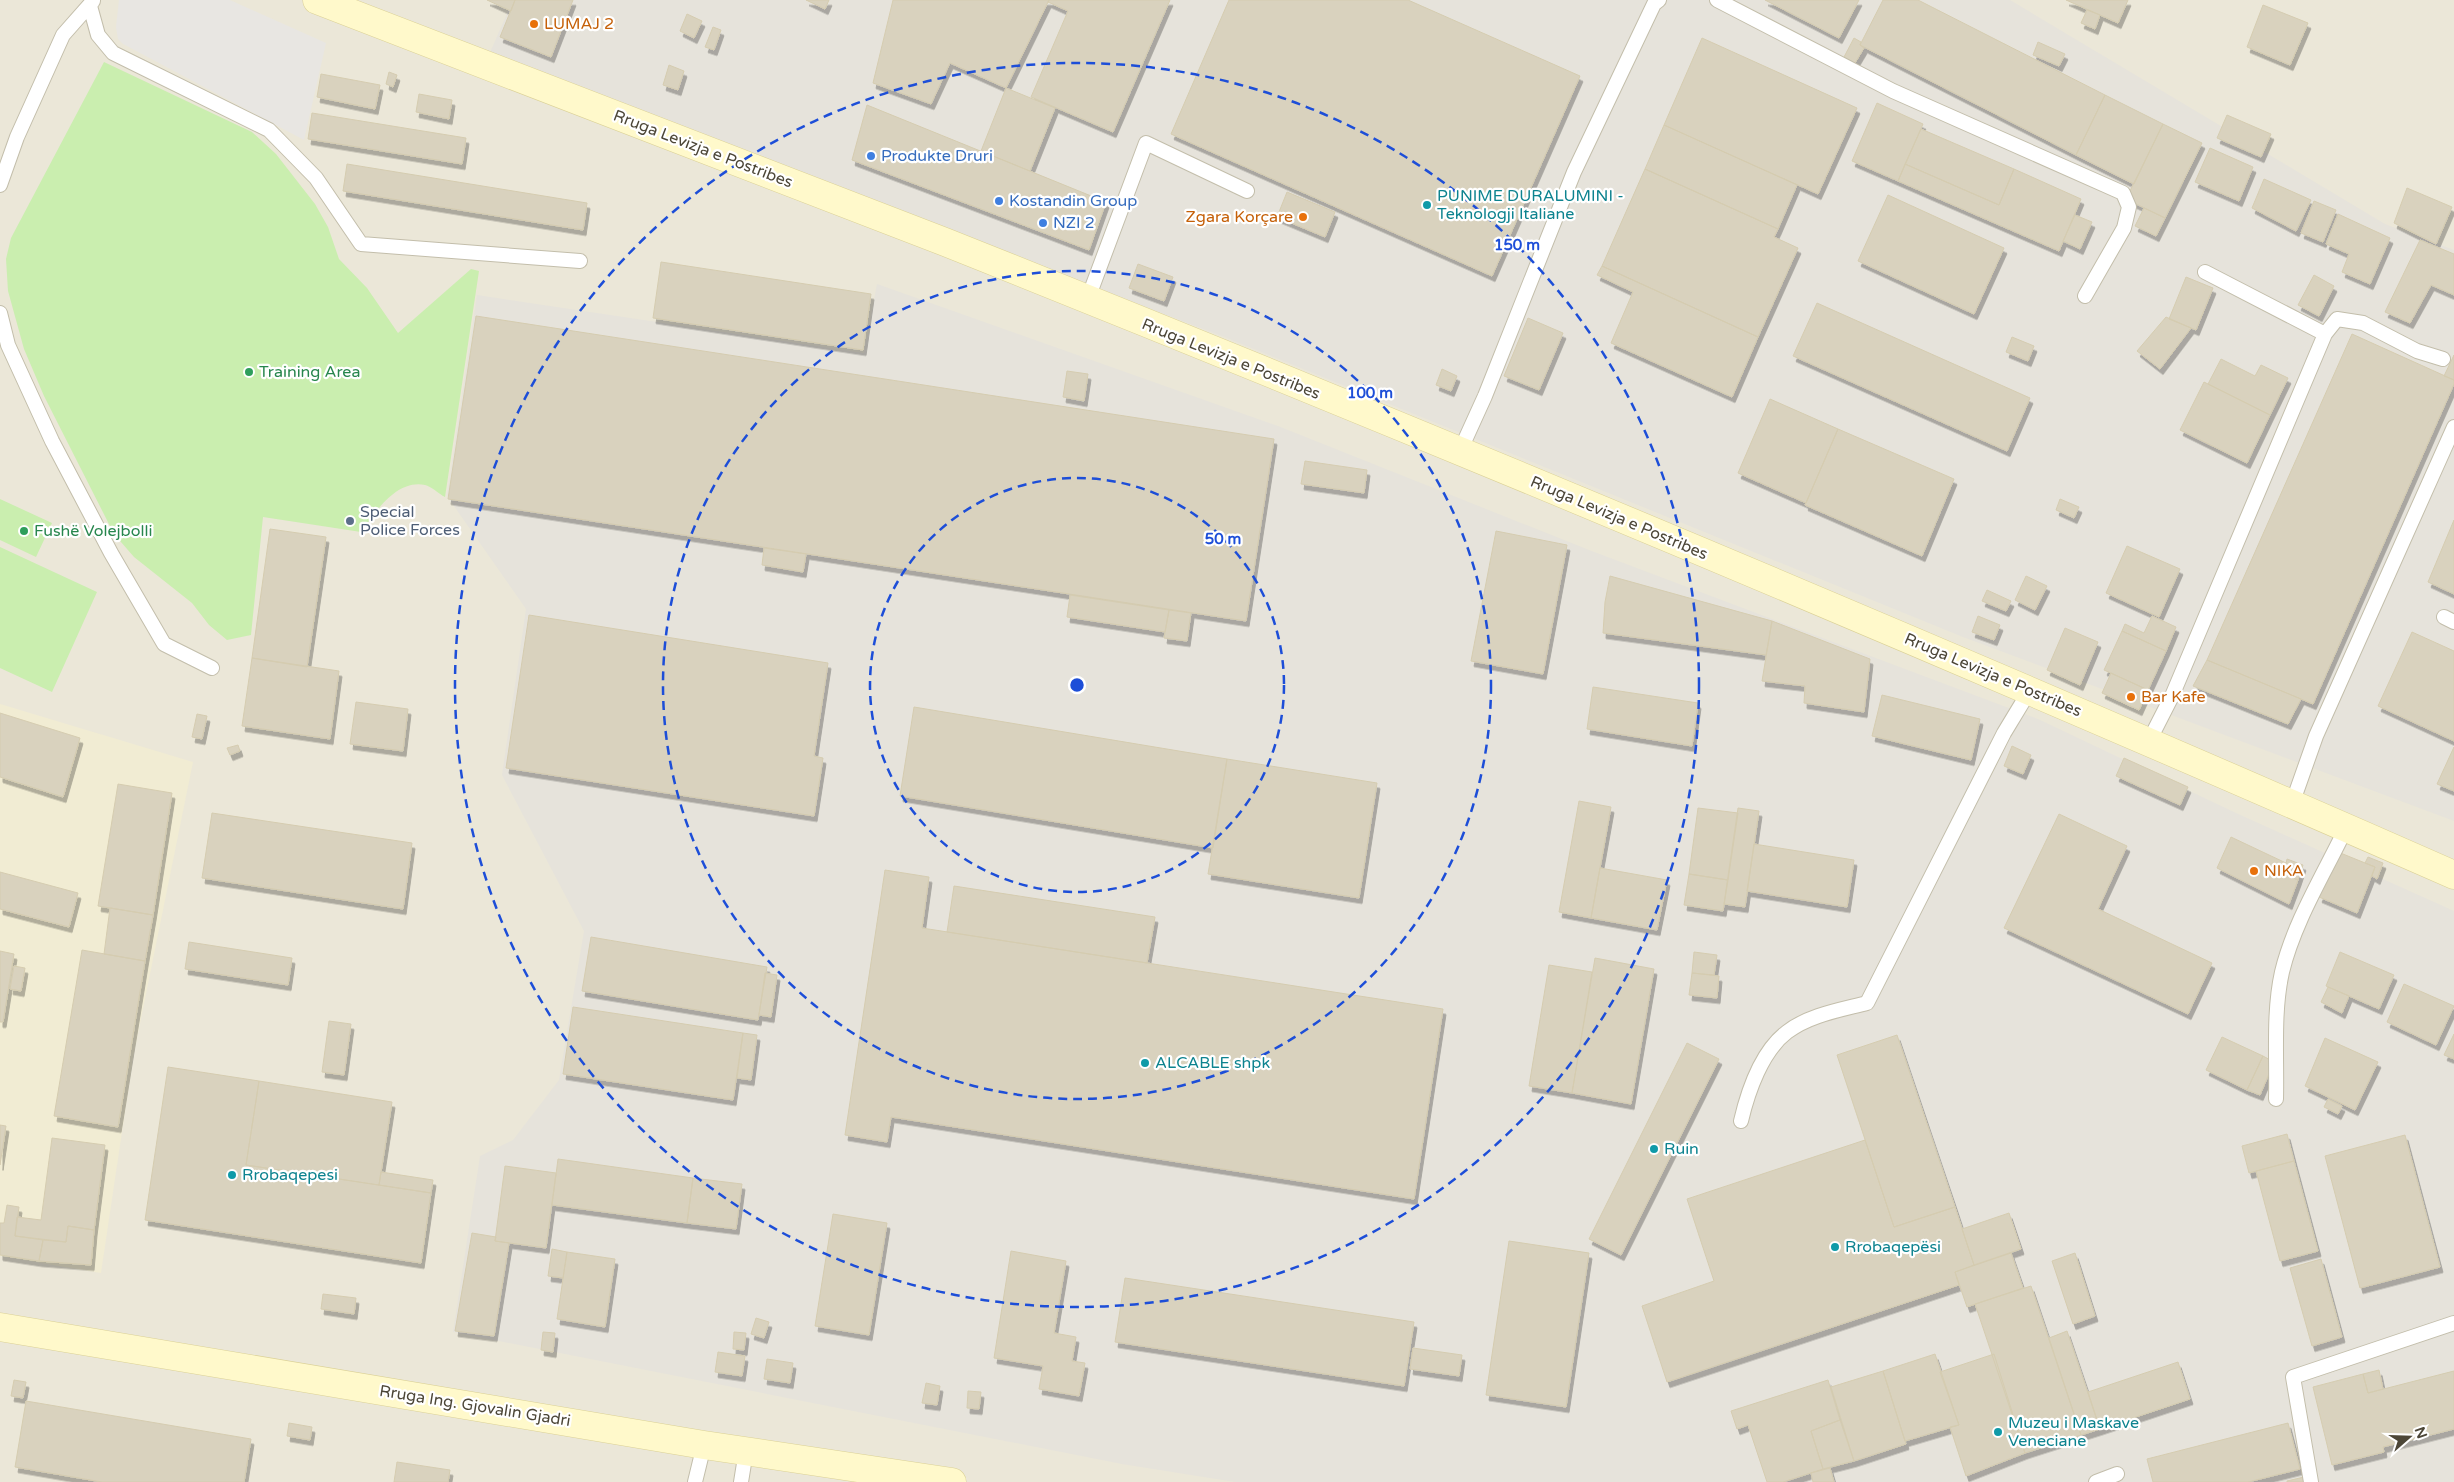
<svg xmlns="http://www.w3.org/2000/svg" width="2454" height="1482" viewBox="0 0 2454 1482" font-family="'Varela Round',sans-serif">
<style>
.residential{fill:#ebe7d8}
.industrial{fill:#e6e3db}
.education{fill:#f1ecd3}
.green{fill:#caeeaf}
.parking{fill:#e8e6e2}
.building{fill:#d9d2be;stroke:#d5ccb0;filter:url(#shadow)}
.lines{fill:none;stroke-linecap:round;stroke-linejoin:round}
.lane-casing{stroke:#c3beab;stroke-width:16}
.secondary-casing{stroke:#dbd196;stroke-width:29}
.lane{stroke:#fff;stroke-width:14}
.secondary{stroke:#fff9cb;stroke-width:28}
.ring{fill:none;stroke:#1d4ed8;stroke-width:2.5;stroke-dasharray:9 6}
.food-dot{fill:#e8710a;stroke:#fff;stroke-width:2}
.shop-dot{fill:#3f7fe0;stroke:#fff;stroke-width:2}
.culture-dot{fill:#0f9aa8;stroke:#fff;stroke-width:2}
.leisure-dot{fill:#2e9e5b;stroke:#fff;stroke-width:2}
.service-dot{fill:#5c6f8a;stroke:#fff;stroke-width:2}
.labels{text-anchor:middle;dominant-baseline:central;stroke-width:4.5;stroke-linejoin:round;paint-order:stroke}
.food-label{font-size:16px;fill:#c56008;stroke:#fff;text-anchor:start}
.street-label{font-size:16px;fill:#4c4637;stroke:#fff}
.shop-label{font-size:16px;fill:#366cbe;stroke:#fff;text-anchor:start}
.culture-label{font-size:16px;fill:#0d838f;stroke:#fff;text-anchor:start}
.leisure-label{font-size:16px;fill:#27864d;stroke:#fff;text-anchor:start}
.service-label{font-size:16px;fill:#4e5e75;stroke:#fff;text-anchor:start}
.centre{fill:#1d4ed8;stroke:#fff;stroke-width:2.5}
.ring-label{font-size:15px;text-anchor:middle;font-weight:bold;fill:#1d4ed8;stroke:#fff;stroke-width:4.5;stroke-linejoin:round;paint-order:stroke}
</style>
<defs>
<filter id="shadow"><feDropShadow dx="3" dy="5.5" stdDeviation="0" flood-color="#0004"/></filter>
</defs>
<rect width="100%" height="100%" fill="#f6f4ea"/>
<path class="residential" d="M0,0H2454V1482H0Z"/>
<path class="industrial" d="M513,0H2010L2385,224L2454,250V821L1963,637L1222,336L488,57Z
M877,284L1278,426L1589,550L2038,719L2236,813L2454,911V1482H1235L1122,1464L453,1332L480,1156L513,1140L559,1080L584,931L502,775L526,609L447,496L477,295L864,353Z"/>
<path class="education" d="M0,704L193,762L133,1058L101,1273L0,1256Z"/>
<path class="green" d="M104,62L252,132L276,154L315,204L328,227L339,259L367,288L398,333L471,269L479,271L445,497C439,494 431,486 425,485C396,479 375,513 361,532L263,517L251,635L227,640L209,625L192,603L134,557L114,534L44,396L24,349L8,291L6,259L11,238Z
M0,499L52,523L36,557L0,540Z
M0,547L97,592L52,692L0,668Z"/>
<path class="parking" d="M119,0H230L326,43L304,140L123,44L118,39L116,27Z"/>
<path class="building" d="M487,0H515L511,11Z
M515,0H573L551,57L500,37Z
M806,0H829L825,9Z
M893,0H1049L1006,88L950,63L931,104L873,83Z
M1049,0H1170L1113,132L1031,97L1068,11L1048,2Z
M1229,0H1408L1580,76L1492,276L1171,134Z
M1765,0H1859L1839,38Z
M1883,0H1918L2105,95L2076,155L1860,45Z
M2066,0H2128L2118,23Z
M2263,5L2308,23L2290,65L2247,47Z
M2087,10L2100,15L2095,29L2081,23Z
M687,14L702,21L694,38L680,31Z
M713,27L721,30L714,50L705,47Z
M1702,38L1857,108L1818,194L1664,125Z
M1854,38L1861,42L1860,45L1864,48L1855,63L1844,57Z
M2038,42L2065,54L2059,66L2033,55Z
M669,65L684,71L678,90L663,85Z
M389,72L397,75L393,87L386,84Z
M321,74L380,85L375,109L317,97Z
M1006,88L1055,108L1030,171L981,151Z
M419,94L452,100L449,119L416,112Z
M2105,95L2163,124L2134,184L2076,155Z
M1877,103L1923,124L1898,181L1852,161Z
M867,105L1106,202L1089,250L852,160Z
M312,113L466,138L462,164L308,139Z
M2227,115L2271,134L2261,157L2217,138Z
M2163,124L2202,143L2165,218L2126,199Z
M1664,125L1797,185L1778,229L1645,169Z
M1921,129L2014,169L1999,205L1905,164Z
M2210,148L2253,167L2239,201L2195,182Z
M347,164L587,203L583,230L343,191Z
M1905,164L1999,205L2014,169L2081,199L2059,251L1898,181Z
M1645,169L1778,229L1774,237L1798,248L1758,337L1602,266Z
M2264,179L2311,200L2296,231L2252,208Z
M2407,188L2452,207L2436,244L2394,223Z
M1287,192L1335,212L1325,237L1277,217Z
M1888,195L2004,248L1974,314L1858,261Z
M2314,201L2336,210L2323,242L2301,233Z
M2144,208L2165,218L2156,236L2135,226Z
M2338,214L2390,238L2370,284L2342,272L2349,254L2326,244Z
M2075,215L2092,222L2080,249L2063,241Z
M2420,240L2454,254V295L2431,285L2410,323L2385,312Z
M661,262L871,294L863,350L653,318Z
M1138,264L1173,277L1164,301L1129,288Z
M1602,266L1758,337L1732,397L1611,343L1633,292L1597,275Z
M2314,275L2334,286L2319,316L2298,305Z
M2186,277L2213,288L2196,330L2169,319Z
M1817,303L2030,398L2007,451L1793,356Z
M476,316L1274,439L1246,621L448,499Z
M2166,317L2191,328L2160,369L2137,351Z
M1528,318L1563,333L1539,390L1504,376Z
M2352,334L2454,380V384L2313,704L2207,660Z
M2012,337L2034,346L2028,361L2006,352Z
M2454,355V380L2444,376Z
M2221,359L2255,376L2261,365L2288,378L2270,415L2208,384Z
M1442,369L1457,376L1451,391L1436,385Z
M1067,371L1088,374L1084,401L1063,397Z
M2204,382L2270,415L2247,463L2180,430Z
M1770,399L1838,429L1806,503L1738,473Z
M1838,429L1954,479L1922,556L1805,505Z
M1305,461L1367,470L1364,493L1301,484Z
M2060,499L2079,507L2074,518L2056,510Z
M2454,520V594L2428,582Z
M270,529L326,537L307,667L252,658Z
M1496,531L1567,545L1543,674L1471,661Z
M2127,546L2180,569L2159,617L2106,593Z
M764,548L806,554L803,572L762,565Z
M1610,576L1772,621L1766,655L1603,633L1605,602Z
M2026,576L2047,586L2035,610L2015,600Z
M1987,590L2011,601L2006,611L1982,601Z
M1070,595L1169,610L1165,632L1067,617Z
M1169,610L1191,613L1187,641L1164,638Z
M529,615L828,663L814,756L823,758L814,816L506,768Z
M1978,616L2000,625L1994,640L1972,632Z
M2152,616L2176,627L2166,651L2122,631L2125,624L2144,633Z
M1772,621L1870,659L1864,712L1804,703L1805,686L1762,681Z
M2065,628L2098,642L2080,685L2047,670Z
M2122,631L2166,651L2148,690L2104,670Z
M2412,632L2454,651V741L2378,706Z
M252,658L339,671L330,739L242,726Z
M2207,660L2301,699L2288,724L2193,686Z
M2111,673L2148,690L2139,710L2102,693Z
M1593,687L1698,703L1692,746L1587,729Z
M1882,695L1980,719L1971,760L1872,736Z
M356,702L408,709L403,751L350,744Z
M914,707L1227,759L1213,848L900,796Z
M0,713L80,738L63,797L0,777Z
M197,714L207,716L202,739L192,737Z
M238,745L240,751L230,755L227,748Z
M2012,746L2031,755L2023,774L2004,766Z
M2454,747V791L2437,784Z
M2124,758L2188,787L2180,805L2116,776Z
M1227,759L1377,783L1359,898L1208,874Z
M118,784L172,793L153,915L98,906Z
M1579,801L1611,807L1591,918L1559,912Z
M1698,808L1738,813L1728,880L1689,874Z
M1738,808L1759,811L1745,907L1724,904Z
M212,813L412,843L403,909L202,878Z
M2059,814L2127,846L2098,909L2212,963L2188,1014L2004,928Z
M2231,837L2286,863L2284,874L2298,880L2289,904L2217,868Z
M1754,844L1854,860L1847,907L1747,891Z
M2338,852L2375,867L2357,913L2319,897Z
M2368,857L2383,863L2377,879L2372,876L2375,867L2365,863Z
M2287,859L2303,865L2298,880L2284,874Z
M1600,868L1667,880L1657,930L1591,918Z
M885,870L929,877L922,928L1443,1009L1414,1199L891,1117L887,1142L845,1135Z
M0,872L78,893L69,927L0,909Z
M1689,874L1728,880L1723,911L1684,905Z
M954,886L1155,917L1147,963L947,932Z
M110,908L153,915L145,961L104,954Z
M591,937L767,967L758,1020L582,991Z
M189,942L292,958L288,985L185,969Z
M82,950L145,961L118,1127L54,1116Z
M0,951L14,954L3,1022H0Z
M1694,952L1717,955L1714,975L1692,973Z
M2340,952L2394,975L2379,1009L2326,986Z
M1595,958L1654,969L1631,1104L1572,1093Z
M1549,965L1592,972L1572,1093L1529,1086Z
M14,966L25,968L21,991L10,989Z
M765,973L777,975L771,1017L759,1015Z
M1692,973L1719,976L1717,998L1689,995Z
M2404,984L2454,1006L2436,1045L2387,1022Z
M2328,987L2349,996L2342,1013L2321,1002Z
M573,1007L743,1033L733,1100L563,1074Z
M329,1021L351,1024L344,1075L322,1072Z
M743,1033L757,1035L751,1080L737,1078Z
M2454,1034V1059L2444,1055Z
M1897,1035L1955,1207L1894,1227L1837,1055Z
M2222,1037L2263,1056L2247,1090L2206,1070Z
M2325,1038L2378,1062L2355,1110L2305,1086Z
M1687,1043L1719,1059L1621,1255L1589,1239Z
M2263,1056L2274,1062L2260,1095L2247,1090Z
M168,1067L259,1081L246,1165L431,1193L421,1263L145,1220Z
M259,1081L392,1102L379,1185L246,1165Z
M2328,1099L2342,1106L2338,1114L2324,1107Z
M0,1125L6,1126L0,1165Z
M2287,1134L2294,1161L2249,1173L2242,1146Z
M2405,1135L2440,1267L2360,1288L2325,1156Z
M52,1138L105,1145L94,1230L68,1226L66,1242L15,1236L17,1217L41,1220Z
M1865,1140L1894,1227L1955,1207L1974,1265L1955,1272L1959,1285L1667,1382L1642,1306L1714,1281L1687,1199Z
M558,1159L693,1178L687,1223L552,1205Z
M2294,1161L2318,1251L2280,1261L2256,1171Z
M505,1166L556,1173L546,1248L495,1241Z
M381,1172L433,1180L431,1193L379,1185Z
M693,1178L742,1184L736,1229L687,1223Z
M7,1205L19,1207L15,1236L43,1240L39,1261L0,1255V1223H4Z
M2009,1213L2021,1249L1974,1265L1962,1229Z
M833,1214L887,1223L869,1335L815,1326Z
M68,1226L94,1230L91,1265L39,1261L43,1240L66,1242Z
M472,1233L496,1237L495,1241L509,1243L494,1336L455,1331Z
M1509,1241L1589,1253L1566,1407L1486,1395Z
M552,1249L567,1252L563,1278L548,1276Z
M1011,1251L1066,1261L1054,1333L1076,1337L1072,1361L1085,1363L1079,1396L1039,1389L1043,1366L994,1358Z
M567,1252L615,1259L605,1327L557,1319Z
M2011,1253L2023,1288L1967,1307L1955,1272Z
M2075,1253L2095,1316L2073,1324L2052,1261Z
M2321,1259L2342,1337L2312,1346L2290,1268Z
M1125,1278L1414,1322L1404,1386L1115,1342Z
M2031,1286L2081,1435L2025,1453L1975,1304Z
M323,1294L356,1298L354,1314L321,1309Z
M756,1318L769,1322L764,1338L751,1334Z
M2067,1331L2100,1429L2081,1435L2049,1338Z
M543,1332L555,1333L553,1352L541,1350Z
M734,1332L746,1333L744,1350L733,1349Z
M1413,1348L1462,1355L1459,1376L1410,1369Z
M718,1352L745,1356L742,1376L715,1372Z
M1935,1354L1959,1425L1905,1441L1883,1371Z
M1994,1354L2025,1453L1966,1476L1950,1427L1959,1425L1940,1372Z
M767,1359L793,1363L790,1383L764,1379Z
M2178,1362L2190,1399L2100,1429L2088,1392Z
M2379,1370L2383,1389L2368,1393L2363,1374Z
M1883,1371L1906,1444L1854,1461L1831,1387Z
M2454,1371V1429L2383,1447L2384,1452L2332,1465L2313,1387L2363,1374L2368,1393Z
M14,1380L26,1382L23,1398L11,1396Z
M1828,1380L1840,1420L1811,1431L1823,1469L1783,1482H1767L1748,1425L1737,1429L1731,1411Z
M926,1383L940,1386L937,1405L922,1403Z
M968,1391L981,1392L979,1409L967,1408Z
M26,1401L251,1439L244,1482H102L15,1467Z
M1840,1420L1854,1461L1823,1469L1811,1431Z
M289,1423L312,1427L310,1440L287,1436Z
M2288,1423L2300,1469L2248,1482H2153L2147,1459Z
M397,1462L450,1470L448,1482H394Z
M1830,1468L1834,1482H1813L1811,1473Z
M2304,1477L2305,1482H2287V1481Z"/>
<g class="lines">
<g class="lane-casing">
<path id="lane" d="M1717,0L1893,91L2123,193L2129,207L2124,228L2085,296
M90,6L98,35L113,53L269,130L316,178L361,244L580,261
M0,185L17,137L63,35L93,1
M2205,272L2325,334
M1087,301L1146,143L1247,191
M0,313L8,345L52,441L111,553L164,644L212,668
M1460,451L1485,396L1574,172L1654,4L1659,0
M2444,617L2454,622
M2149,741L2172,696L2325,334L2337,319L2363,323L2417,351L2443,359
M2292,804L2316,736L2454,427
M2276,1099C2277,1057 2273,1012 2282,972C2294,922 2324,874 2346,828
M1741,1121C1748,1091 1762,1051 1787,1032C1809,1015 1840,1010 1867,1003L2004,733L2030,690
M695,1482L704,1445
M741,1482L746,1451
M2096,1482L2117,1474
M2311,1482L2293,1377L2454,1323"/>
</g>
<g class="secondary-casing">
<path id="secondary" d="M317,0C527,81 737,160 945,242C1452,444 1955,656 2454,875
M0,1327L704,1445L952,1482"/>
</g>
<use href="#lane" class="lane"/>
<use href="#secondary" class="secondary"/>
</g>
<g class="ring">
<circle cx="1077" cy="685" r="207"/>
<circle cx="1077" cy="685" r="414"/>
<circle cx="1077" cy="685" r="622"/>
</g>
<g class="food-dot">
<circle cx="534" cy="24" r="5"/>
<circle cx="1303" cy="217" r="5"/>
<circle cx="2131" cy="697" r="5"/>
<circle cx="2254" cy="871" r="5"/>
</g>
<g class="shop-dot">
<circle cx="871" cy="156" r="5"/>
<circle cx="999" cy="201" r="5"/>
<circle cx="1043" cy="223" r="5"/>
</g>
<g class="culture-dot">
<circle cx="1427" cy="205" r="5"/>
<circle cx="1145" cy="1063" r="5"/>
<circle cx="1654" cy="1149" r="5"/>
<circle cx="232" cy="1175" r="5"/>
<circle cx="1835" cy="1247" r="5"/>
<circle cx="1998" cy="1432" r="5"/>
</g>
<g class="leisure-dot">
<circle cx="249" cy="372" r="5"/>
<circle cx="24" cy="531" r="5"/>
</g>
<circle class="service-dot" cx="350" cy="521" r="5"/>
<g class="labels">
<g class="food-label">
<text x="544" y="24">LUMAJ 2</text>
<text x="1293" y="217" text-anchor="end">Zgara Korçare</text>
<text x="2141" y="697">Bar Kafe</text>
<text x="2264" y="871">NIKA</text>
</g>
<g class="street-label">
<text transform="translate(703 149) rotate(21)">Rruga Levizja e Postribes</text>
<text transform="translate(1231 359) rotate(22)">Rruga Levizja e Postribes</text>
<text transform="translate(1619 518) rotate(23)">Rruga Levizja e Postribes</text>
<text transform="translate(1993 675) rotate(23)">Rruga Levizja e Postribes</text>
<text transform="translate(475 1406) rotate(9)">Rruga Ing. Gjovalin Gjadri</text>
</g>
<g class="shop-label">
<text x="881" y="156">Produkte Druri</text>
<text x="1009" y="201">Kostandin Group</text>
<text x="1053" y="223">NZI 2</text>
</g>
<g class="culture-label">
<text x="1437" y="196">PUNIME DURALUMINI -<tspan x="1437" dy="18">Teknologji Italiane</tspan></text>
<text x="1155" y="1063">ALCABLE shpk</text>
<text x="1664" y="1149">Ruin</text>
<text x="242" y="1175">Rrobaqepesi</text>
<text x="1845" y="1247">Rrobaqepësi</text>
<text x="2008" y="1423">Muzeu i Maskave<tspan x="2008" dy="18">Veneciane</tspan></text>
</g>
<g class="leisure-label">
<text x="259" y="372">Training Area</text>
<text x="34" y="531">Fushë Volejbolli</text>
</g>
<g class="service-label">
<text x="360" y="512">Special<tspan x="360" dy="18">Police Forces</tspan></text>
</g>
</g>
<circle cx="1077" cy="685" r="8" class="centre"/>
<g class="ring-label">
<text x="1517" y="250">150 m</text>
<text x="1370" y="398">100 m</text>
<text x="1223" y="544">50 m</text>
</g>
<g transform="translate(2409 1437) rotate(70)" stroke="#ffffff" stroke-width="4" paint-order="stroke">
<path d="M0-4L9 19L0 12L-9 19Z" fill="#4c4637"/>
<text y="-8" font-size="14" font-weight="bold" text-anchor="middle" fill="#4c4637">N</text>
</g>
</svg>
